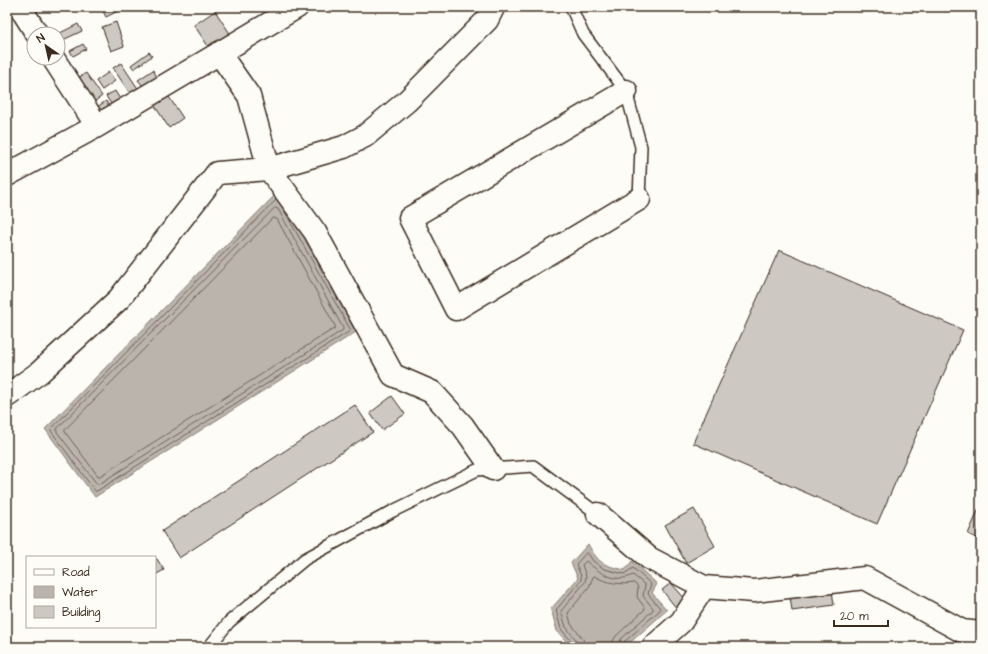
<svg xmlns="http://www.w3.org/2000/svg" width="988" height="654" viewBox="0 0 988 654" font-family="'Architects Daughter',sans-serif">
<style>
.water{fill:#bbb4ad;stroke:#887d74}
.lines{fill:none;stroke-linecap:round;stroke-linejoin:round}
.shore{stroke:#6e6157;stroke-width:1}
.building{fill:#cdc8c2;stroke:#3b2a1e}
.service-casing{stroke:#3b2a1e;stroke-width:14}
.minor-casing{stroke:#3b2a1e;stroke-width:25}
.service{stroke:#fdfcf7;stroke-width:11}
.minor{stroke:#fdfcf7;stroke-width:22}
</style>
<rect width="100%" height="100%" fill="#fdfcf7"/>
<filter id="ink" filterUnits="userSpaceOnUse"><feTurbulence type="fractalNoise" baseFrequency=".025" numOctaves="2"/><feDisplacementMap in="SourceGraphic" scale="8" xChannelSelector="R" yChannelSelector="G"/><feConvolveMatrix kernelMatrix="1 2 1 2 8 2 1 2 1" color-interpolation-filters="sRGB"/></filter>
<g filter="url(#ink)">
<path class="water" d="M279,191L356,332L95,497L45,429Z
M588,544C599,564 603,565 625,570L632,561L657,584L652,593L667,610L625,647H571L557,631L551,609L578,578L571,563Z"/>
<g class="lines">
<path class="shore" d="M276,200L51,429V431L95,491H97L350,331V329L285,212
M275,208L278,209L343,328V330L99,484H97L57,432V429Z
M273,218L277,219L335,326V328L100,476H98L65,432V430Z
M574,647L573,643L561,629L556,610L581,580V576L576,564L587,552L593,561L604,569L624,574L633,568L651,584L648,594L660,608V610L624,642L623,647
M579,647L577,641L566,627L561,611L585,582L586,576L582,565L586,561C600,573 615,584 633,575L645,585L643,596L653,608V610L621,639L618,647
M585,647L583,639L571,624L568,613L589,587L593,577L594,576C606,583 621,585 634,583L638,587L637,597L645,608L644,610L616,636L613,641L612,647"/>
</g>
<path class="building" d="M101,7H123L124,8L106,17Z
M215,11L231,35L210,49L194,25Z
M116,22L124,46L111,51L102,27Z
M78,24L82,31L63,40L60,33Z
M83,44L86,49L73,56L70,51Z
M149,52L152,56L134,69L131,65Z
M121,63L141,93L133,98L113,68Z
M153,70L157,77L143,86L138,80Z
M109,72L115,81L102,90L96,81Z
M86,73L102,96L91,104L75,80Z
M115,91L123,104L114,109L106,96Z
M167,94L183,118L169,128L153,103Z
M106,101L111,110L99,117L94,109Z
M779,250L963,330L877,524L693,443Z
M392,396L405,414L382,430L370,413Z
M355,405L373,432L179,558L162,531Z
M981,504V540L968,534Z
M694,509L715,546L686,563L665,525Z
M157,559L164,570L155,575V560Z
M671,583L687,601L677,609L662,590Z
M832,590L834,605L792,611L790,596Z"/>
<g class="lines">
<g class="service-casing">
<path id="service" d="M571,7L583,34L626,91L641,147L639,199
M209,647L229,622L305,559L393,511L477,470L533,466L598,514"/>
</g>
<g class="minor-casing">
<path id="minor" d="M20,7L37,34
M219,53L249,96L269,169L315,232L393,375L432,392L463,426L493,469
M53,58L97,126
M626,91L410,218L456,309L639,199
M7,175L97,126L297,7
M7,396L40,372L119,299L217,173L269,169L344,147L365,136L407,101L487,20L493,8
M598,514L649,558L704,587L754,591L865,578L962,631L981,633
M653,647L681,622L704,587"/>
</g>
<use href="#service" class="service"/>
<use href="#minor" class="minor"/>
</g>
</g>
<rect width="988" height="654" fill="none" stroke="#fdfcf7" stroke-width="24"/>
<rect x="12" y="12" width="964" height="630" fill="none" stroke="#3b2a1e" stroke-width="1.5" filter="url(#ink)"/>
<rect x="26" y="556" width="130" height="72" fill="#fdfcf7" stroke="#afa8a0"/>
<rect x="34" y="569" width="20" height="6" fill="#fdfcf7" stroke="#afa8a0"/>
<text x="62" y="576" font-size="12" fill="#3b2a1e">Road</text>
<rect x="34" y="586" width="20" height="12" fill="#bbb4ad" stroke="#afa8a0"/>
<text x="62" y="596" font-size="12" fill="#3b2a1e">Water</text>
<rect x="34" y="606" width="20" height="12" fill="#cdc8c2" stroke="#afa8a0"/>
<text x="62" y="616" font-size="12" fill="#3b2a1e">Building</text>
<g transform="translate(46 46) rotate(326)"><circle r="19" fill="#fdfcf7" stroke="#afa8a0"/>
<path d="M0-3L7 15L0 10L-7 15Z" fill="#3b2a1e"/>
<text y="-6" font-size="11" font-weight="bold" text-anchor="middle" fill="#3b2a1e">N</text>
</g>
<path d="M834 620v6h54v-6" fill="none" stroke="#3b2a1e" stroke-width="2"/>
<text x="840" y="620" font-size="12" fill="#3b2a1e" stroke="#fdfcf7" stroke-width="3" paint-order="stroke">20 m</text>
</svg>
